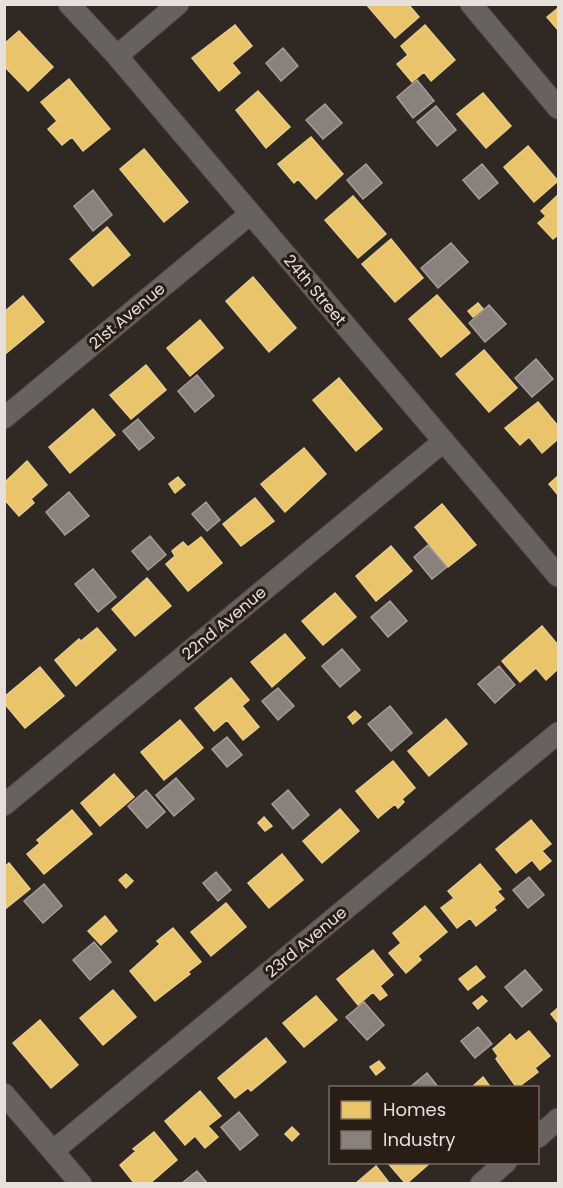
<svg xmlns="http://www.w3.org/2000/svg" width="563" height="1188" viewBox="0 0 563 1188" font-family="Poppins,sans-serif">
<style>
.homes{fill:#e9c46a;stroke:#e8cc8b;stroke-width:1.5}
.industry{fill:#8a817c;stroke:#a69d98;stroke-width:1.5}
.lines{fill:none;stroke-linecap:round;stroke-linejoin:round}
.street-casing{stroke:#4d4642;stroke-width:23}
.street{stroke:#68625e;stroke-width:21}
.labels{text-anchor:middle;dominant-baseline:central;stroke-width:6;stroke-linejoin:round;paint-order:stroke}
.street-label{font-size:16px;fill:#e7dfd9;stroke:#2a1d15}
</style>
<rect width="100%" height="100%" fill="#2f2823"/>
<path class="homes" d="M366,4H408L419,17L395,38Z
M558,8V30L547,17Z
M235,25L252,46L232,63L240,73L219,91L192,58Z
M425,25L455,60L431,81L424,72L412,82L397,64L408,55L401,46Z
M19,31L53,67L28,91L4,66V44Z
M69,79L110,129L83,151L72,137L62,145L48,129L57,121L41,102Z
M258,91L290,127L266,148L236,110Z
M483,93L511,126L486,148L457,114Z
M311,137L343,174L316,199L298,179L294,183L278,164Z
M528,146L558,181L534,202L504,167Z
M144,149L188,202L164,222L120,169Z
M558,195V235L553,239L538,223L546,216L541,211Z
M353,196L386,234L358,258L325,220Z
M107,227L130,255L93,286L70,259Z
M391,239L423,278L395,302L362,264Z
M253,277L296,328L269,352L226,301Z
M437,295L470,333L441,357L409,319Z
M23,296L44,322L4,355V312Z
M478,303L483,309L473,317L468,311Z
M200,320L223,348L190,376L167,348Z
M484,350L517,388L489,412L456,374Z
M146,365L166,390L131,419L110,395Z
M339,378L382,429L356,451L313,400Z
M538,402L558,426V439L542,453L529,437L520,445L505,428Z
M93,409L115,435L70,473L49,447Z
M304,448L326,474L285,512L261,484Z
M27,461L47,485L31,499L34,503L19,516L4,499V483Z
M558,476V495L549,484Z
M178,477L185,485L175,493L169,484Z
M255,498L274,521L241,546L223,524Z
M442,504L476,545L448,567L415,527Z
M201,537L222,563L188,591L166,564L175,556L172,551L183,542L188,547Z
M391,546L412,571L376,601L356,576Z
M147,578L171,606L135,636L112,609Z
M335,593L356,617L323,645L302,621Z
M542,626L558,645V669L546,680L536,668L520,682L502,661Z
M97,628L116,650L76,686L55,660L79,639L81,641Z
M285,634L305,658L272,687L251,662Z
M40,667L64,696L25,728L4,703V697Z
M231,678L249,700L242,706L259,727L243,740L227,720L214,731L195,708Z
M355,711L361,717L353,724L348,717Z
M446,719L467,744L429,776L408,751Z
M180,720L203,748L164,780L141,752Z
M393,761L415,788L402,799L404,802L398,808L395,804L378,818L356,791Z
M114,774L134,797L100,826L81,803Z
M340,809L359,831L322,863L303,841Z
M72,810L92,834L44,874L27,854L40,843L37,840Z
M264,817L272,826L265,831L258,823Z
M531,820L551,844L542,851L551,861L540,870L532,860L516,873L496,849Z
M282,854L303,880L269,908L248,883Z
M9,863L30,889L4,910V867Z
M480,864L501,889L497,891L504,899L494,907L496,910L476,926L470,918L457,928L441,908L454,898L448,891Z
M126,874L133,881L126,888L119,880Z
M226,903L246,927L211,956L191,932Z
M425,906L447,932L418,956L421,960L406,973L389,953L401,943L393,933Z
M105,916L117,931L101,945L88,931Z
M173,928L201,962L188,972L190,974L155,1001L130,971L160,944L157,941Z
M373,950L393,975L380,986L387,995L380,1000L373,992L358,1005L337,979Z
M476,966L485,977L468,990L459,979Z
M113,990L136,1017L103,1045L80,1018Z
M316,996L337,1020L304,1047L283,1023Z
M482,996L487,1001L478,1009L473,1003Z
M558,1008V1023L551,1014Z
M40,1020L78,1065L51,1088L13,1043Z
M529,1031L550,1056L535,1068L538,1072L517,1088L496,1059L498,1056L493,1049L510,1034L516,1041Z
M266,1038L286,1062L251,1091L248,1088L235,1098L218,1078Z
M379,1061L385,1068L376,1075L370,1067Z
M483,1077L491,1088H471Z
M200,1091L221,1116L208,1126L218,1137L205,1148L195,1136L185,1145L165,1121Z
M292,1127L299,1134L292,1141L285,1134Z
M154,1132L177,1160L149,1184H135L120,1165L136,1151L133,1149Z
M387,1162H431L406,1184Z
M376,1166L390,1184H355Z"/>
<path class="industry" d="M283,48L298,66L281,81L266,63Z
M417,80L434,101L413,118L397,97Z
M325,104L342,123L323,139L306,120Z
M436,106L456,130L437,146L417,122Z
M366,164L382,183L363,199L347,180Z
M482,164L498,183L479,199L463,180Z
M93,190L112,215L93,231L74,206Z
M451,243L468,262L438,288L421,268Z
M489,305L506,324L485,342L469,323Z
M536,359L553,379L532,397L515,378Z
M197,375L214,396L195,412L178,391Z
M138,419L154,438L139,450L123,431Z
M69,492L89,516L65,535L46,512Z
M206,502L220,520L207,531L192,514Z
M150,536L166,555L148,570L132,551Z
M428,545L447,567L432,579L414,557Z
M93,569L116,597L98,612L75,584Z
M390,601L407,621L388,637L371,617Z
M342,649L360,670L340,687L322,666Z
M499,666L515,685L495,703L478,684Z
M278,688L294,706L278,720L262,701Z
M390,706L412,733L391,751L368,724Z
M227,737L242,755L227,767L212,749Z
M176,778L194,799L174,816L156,795Z
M146,790L165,812L147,828L128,806Z
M288,790L309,815L293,829L272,804Z
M216,872L231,890L218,901L203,883Z
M529,877L544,895L528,908L513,890Z
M44,884L62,906L43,923L24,901Z
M94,942L111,962L90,980L73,960Z
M525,970L542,990L522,1007L505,987Z
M364,1002L384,1025L367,1040L346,1017Z
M478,1027L492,1044L475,1058L461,1041Z
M427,1073L439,1088H409Z
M239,1112L258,1135L240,1150L221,1127Z
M197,1171L208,1184H181Z"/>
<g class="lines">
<g class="street-casing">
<path id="street" d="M69,4L117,56L558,576
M471,4L558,108
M117,56L178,4
M4,418L250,214
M4,805L444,441
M4,1094L81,1184
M538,1137L558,1119
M53,1151L558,733
M481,1184L506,1162"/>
</g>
<use href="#street" class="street"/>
</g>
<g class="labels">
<g class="street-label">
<text transform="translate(315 290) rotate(50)">24th Street</text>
<text transform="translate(127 316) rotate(-40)">21st Avenue</text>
<text transform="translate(224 623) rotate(-40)">22nd Avenue</text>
<text transform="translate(306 942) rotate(-40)">23rd Avenue</text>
</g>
</g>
<rect width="563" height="1188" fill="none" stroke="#e7dfd9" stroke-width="12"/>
<rect x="329" y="1086" width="210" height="78" fill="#2a1d15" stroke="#766b63" stroke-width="1.5"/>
<rect x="341" y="1101" width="30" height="18" fill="#e9c46a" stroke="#766b63" stroke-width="1.5"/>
<text x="383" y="1116" font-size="18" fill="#e7dfd9">Homes</text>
<rect x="341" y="1131" width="30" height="18" fill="#8a817c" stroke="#766b63" stroke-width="1.5"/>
<text x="383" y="1146" font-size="18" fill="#e7dfd9">Industry</text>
</svg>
